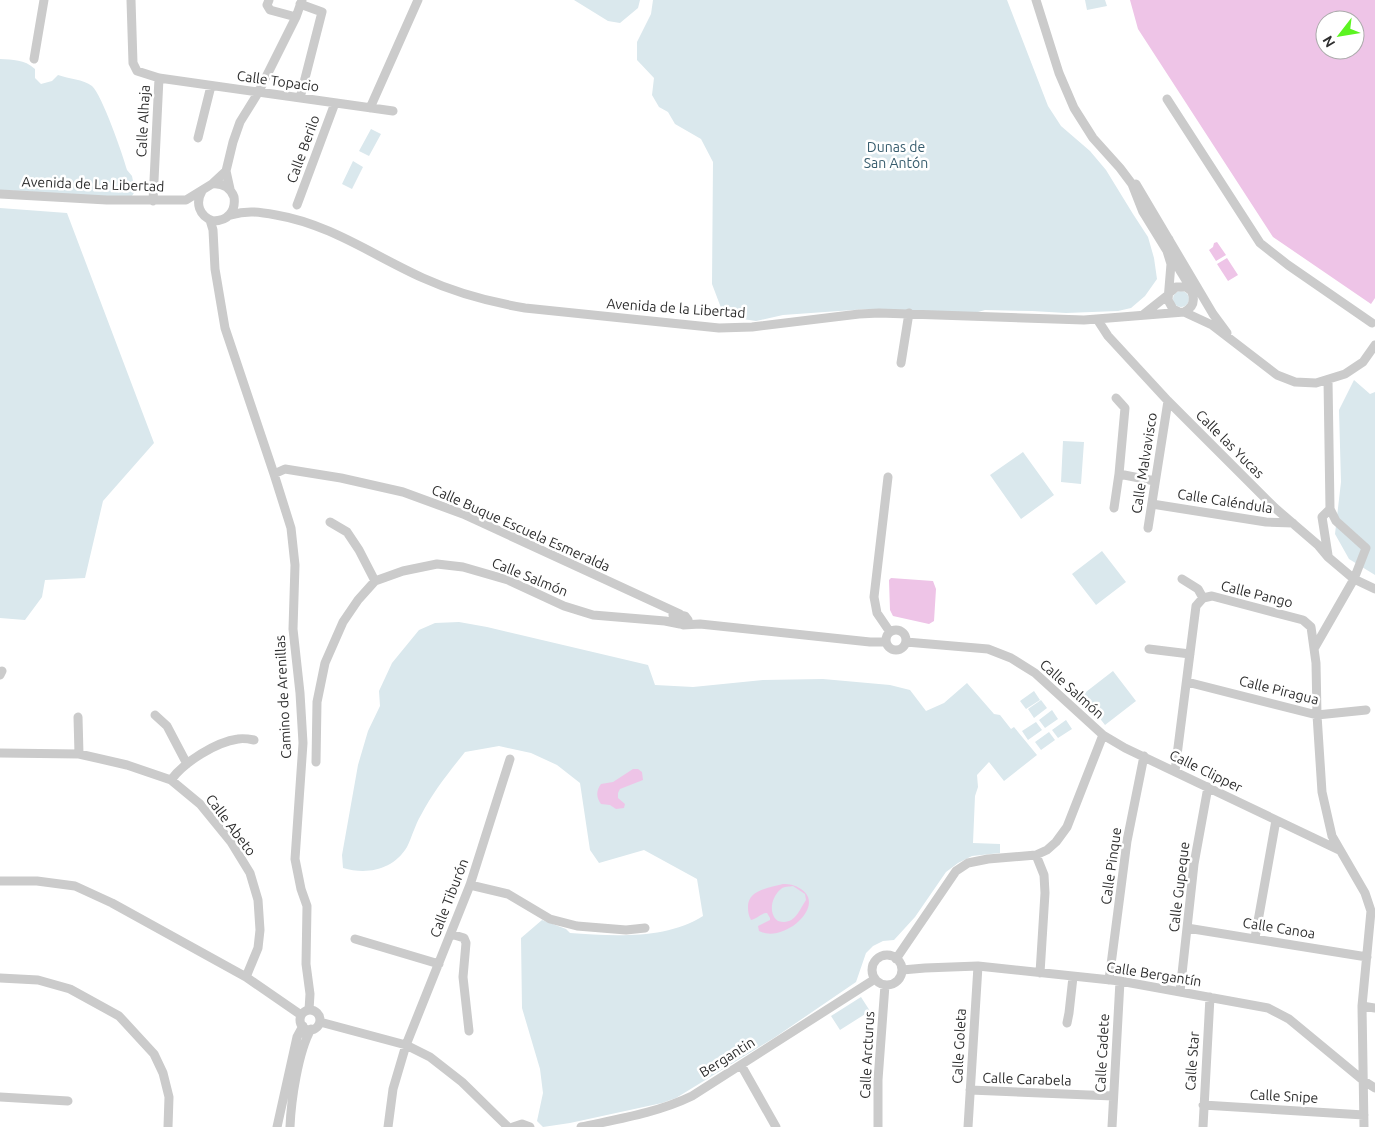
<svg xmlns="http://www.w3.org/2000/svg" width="1375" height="1127" viewBox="0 0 1375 1127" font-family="Ubuntu,sans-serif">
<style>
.green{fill:#dae8ed}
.water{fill:#eec4e7;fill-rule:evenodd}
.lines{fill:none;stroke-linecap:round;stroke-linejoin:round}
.minor{stroke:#cbcbcb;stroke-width:9}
.labels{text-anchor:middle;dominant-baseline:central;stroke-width:5;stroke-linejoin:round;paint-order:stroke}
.street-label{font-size:14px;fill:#2e2e2e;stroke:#fff}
.park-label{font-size:14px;fill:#375c6d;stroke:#fff}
</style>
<rect width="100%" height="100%" fill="#fff"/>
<path class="green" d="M574,0H640L638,8L620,23L608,21Z
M653,0H1007L1048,106L1061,126L1090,151L1106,170L1133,214L1148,237L1154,258L1157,279L1145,296L1131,308L1118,311L1066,313L1032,311L985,310L971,314L867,309L783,315L756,321L736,318L723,313L712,284L713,162L701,139L675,124L668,112L659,107L652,95L654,78L637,60V42L651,14Z
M1085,0H1105L1107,6L1087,10Z
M0,59C13,60 24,59 35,69V78L41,84L52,81L58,75C69,79 83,79 92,86C102,95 123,155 127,170L132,176L135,191L132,196L113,197L0,190Z
M371,129L381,134L369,156L359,151Z
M353,161L363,167L352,189L342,184Z
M0,208L67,213L154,443L103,501L85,578L45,580L42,597L25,620L0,618Z
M1173 299a8 8 0 1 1 16 0a8 8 0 1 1-16 0Z
M1354,380L1370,394L1375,392V575L1349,559L1335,534L1341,482L1339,410Z
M1063,441L1084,442L1081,484L1061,482Z
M1023,452L1054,495L1021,519L990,475Z
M1102,551L1126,582L1096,605L1072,574Z
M459,622L487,627L648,665L655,685L693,687L763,680L823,679L890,685L910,690L926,711L944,703L967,683L994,714L1000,715L1011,729L1014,727L1037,755L1004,781L989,762L977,775L978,787L975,796L973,843L1000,844V853L972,856L958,863L946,872L915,917L894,940L883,941L873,946L866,953L856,982L774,1038L676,1098L662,1103L570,1123L543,1127L537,1121L543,1093L540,1069L522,1008L521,938L542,920L566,929L570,933C611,936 666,940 703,916L697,879L644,850L599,863L590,850L580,783L557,765L531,753L499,746L465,752C449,772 433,792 421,815C415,825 412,837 407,847C393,870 367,875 343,868L342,855L358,765L368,731L380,706L379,691L392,663L419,630L435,623Z
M1113,671L1136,701L1105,725L1082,695Z
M1034,691L1040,700L1026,709L1020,701Z
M1041,700L1047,708L1034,718L1028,709Z
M1052,710L1058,719L1045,728L1039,720Z
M1066,720L1072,729L1058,738L1052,730Z
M1036,722L1042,730L1028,740L1022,731Z
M1049,732L1055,740L1041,750L1035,742Z
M861,997L870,1011L840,1030L831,1016Z"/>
<path class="water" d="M1130,0H1375V298L1371,304L1273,237L1138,29ZM1325,20H1355V50H1325Z
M1217,242L1226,255L1216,261L1209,250L1213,247L1214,243Z
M1227,258L1238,275L1228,281L1217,264Z
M891,578L933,581L936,589L934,621L929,624L893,616L890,610L889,580Z
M633,769H638L642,772L643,780L620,789L618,793V798L625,804L624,808L616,809L610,805L601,804C596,797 596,791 601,784L613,782Z
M783,884C790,884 795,885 801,889C827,906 783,944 759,931L758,926L770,920V918L767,913C761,913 757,919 751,920C749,916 748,913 748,908C747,890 769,888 783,884ZM793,886L805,894L806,900C799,910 795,926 778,921C768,914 771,897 781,889C784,886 789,887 793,886Z"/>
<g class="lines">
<path class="minor" d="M131,0L133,63L137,71L159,78L393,111
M269,0L267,5L270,10L296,17
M1036,0L1059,73L1074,108L1093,138L1120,168L1132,184L1143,212L1167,251L1171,264L1168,300L1173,309L1177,311
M34,59L44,0
M300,98L322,12L300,4
M1167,99L1260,243L1288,265L1372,323
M370,108L418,0
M198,138L211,86
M1136,184L1213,314L1227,333
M230,189L226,171L233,142L240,122L258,93L296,17L302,0
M202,191C195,203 199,216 213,221C228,221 236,211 234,197C230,187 222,183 212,184
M0,194L107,200H186L212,184L226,171
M153,201L159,78
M297,205L335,103
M231,215C247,210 260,212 276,215C330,224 374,256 423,278C456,293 490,302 525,308L719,328L752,327L859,314L879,313L1084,320L1184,312C1206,302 1183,278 1177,265C1173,257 1171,247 1169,239
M210,220L213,230L215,269L225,328L274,474L291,528L295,565L293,629L300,693L303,743L295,859L301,889L307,906L306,964L310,994L309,1010
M1169,293L1176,287H1186L1190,290
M1184,312L1212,325L1277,375L1295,382L1316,383L1345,374L1363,362L1375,345
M1144,314L1168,295
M1097,319L1108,336L1168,401L1275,508L1318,545L1328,557L1354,579L1375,589
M901,363L909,313
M274,474L285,469L341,478L403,492L463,514L680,614
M1119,474L1155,481
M888,477L874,597L877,613L890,632
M1152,504L1266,522L1293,523
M1114,508L1119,474L1125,408L1116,398
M330,522L347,532L359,550L375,581
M1148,528L1168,401
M1328,555L1322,517L1330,509
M1182,579L1198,589L1203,598
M686,624L688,620L685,616L677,614L673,615L674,621L683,625L700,624L870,642H886
M886 640a10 10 0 1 1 20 0a10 10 0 1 1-20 0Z
M906,642L988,649L1011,658L1035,673L1103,735L1125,748L1339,850
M1315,647L1354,579L1366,548L1336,521L1330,509L1328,380
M1149,649L1190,654
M0,675L2,671
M1187,682L1317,715L1366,710
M155,715L167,726L187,764
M78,717L79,754
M0,753L79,754L127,765L171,780L200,804L231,842L250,873L258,900L260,930L258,948L246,977
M316,762L317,702L325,663L343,622L358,600L375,581L403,571L437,564L463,567L508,580L564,606L593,615L665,621L680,624
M1175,771L1196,606L1203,598L1212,596L1303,620L1311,627L1316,663L1317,715L1322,792L1332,836L1365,893L1371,911L1362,1006L1364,1127
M171,780C184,762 216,742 238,739C243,738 249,739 254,740
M1036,855L1044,875L1045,893L1040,973
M0,881H37L75,886L112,903L246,977L301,1015
M470,885L508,894L550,919L577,926L626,930L645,928
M1187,928L1367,957
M451,934L464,938L466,943L463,977L469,1031
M1255,938L1276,820
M355,939L439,964
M872 970a15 15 0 1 1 30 0a15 15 0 1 1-30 0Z
M896,959L956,871L968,863L988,859L1036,855L1047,850L1056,842L1067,827L1103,735
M902,970L925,968L978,966L1120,981L1268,1008L1289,1019L1364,1081L1375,1088
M0,978L38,980L70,989L119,1016L154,1054L163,1073L169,1097L168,1127
M1109,980L1127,841L1144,756
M1180,992L1194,864L1208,787
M1362,1006L1375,1008
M300 1020a10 10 0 1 1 20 0a10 10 0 1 1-20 0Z
M320,1022L406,1045L430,1057L462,1082L508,1127
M1067,1023L1069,1013L1073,977
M741,1065L776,1127
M970,1090L1113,1096
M0,1097L68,1101
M1203,1105L1364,1115
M277,1127L297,1037L303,1026
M290,1127C291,1101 298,1052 311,1029
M388,1127L393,1089L406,1045L470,885L510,759
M513,1127L522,1124L530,1127
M581,1127C618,1119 657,1113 692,1096L875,979
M878,1127V1080L885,985
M968,1127L978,966
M1112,1127L1120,981
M1203,1127L1210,997"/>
</g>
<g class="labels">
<g class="street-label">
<text transform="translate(278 81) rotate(8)">Calle Topacio</text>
<text transform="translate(143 121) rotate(-87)">Calle Alhaja</text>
<text transform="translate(303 149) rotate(-70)">Calle Berilo</text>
<text transform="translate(93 184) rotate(2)">Avenida de La Libertad</text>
<text transform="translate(676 308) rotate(4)">Avenida de la Libertad</text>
<text transform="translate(1230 444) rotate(45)">Calle las Yucas</text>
<text transform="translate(1144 463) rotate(-81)">Calle Malvavisco</text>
<text transform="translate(1225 501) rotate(9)">Calle Caléndula</text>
<text transform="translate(521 528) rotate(24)">Calle Buque Escuela Esmeralda</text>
<text transform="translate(530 577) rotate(22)">Calle Salmón</text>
<text transform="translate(1257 594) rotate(14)">Calle Pango</text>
<text transform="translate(1072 689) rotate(42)">Calle Salmón</text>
<text transform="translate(1279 690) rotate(14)">Calle Piragua</text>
<text transform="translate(283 697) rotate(-93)">Camino de Arenillas</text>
<text transform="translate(1206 771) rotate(26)">Calle Clipper</text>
<text transform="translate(231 825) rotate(53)">Calle Abeto</text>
<text transform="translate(1111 866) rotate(-82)">Calle Pinque</text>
<text transform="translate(1179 887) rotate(-83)">Calle Gupeque</text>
<text transform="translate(449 898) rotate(-69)">Calle Tiburón</text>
<text transform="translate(1279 928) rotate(9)">Calle Canoa</text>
<text transform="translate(1154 974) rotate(9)">Calle Bergantín</text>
<text transform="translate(959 1046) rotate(-87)">Calle Goleta</text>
<text transform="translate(1102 1053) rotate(-87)">Calle Cadete</text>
<text transform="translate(867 1055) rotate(-87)">Calle Arcturus</text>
<text transform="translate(727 1057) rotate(-32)">Bergantin</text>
<text transform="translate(1192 1061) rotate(-86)">Calle Star</text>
<text transform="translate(1027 1079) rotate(2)">Calle Carabela</text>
<text transform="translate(1284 1096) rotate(3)">Calle Snipe</text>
</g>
<g class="park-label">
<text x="896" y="147">Dunas de<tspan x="896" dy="16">San Antón</tspan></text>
</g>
</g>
<g transform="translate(1340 35) rotate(239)"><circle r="24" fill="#ffffff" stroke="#ababab"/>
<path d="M0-4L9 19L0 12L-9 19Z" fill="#5cf421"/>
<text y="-8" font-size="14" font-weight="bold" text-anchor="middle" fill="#2e2e2e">N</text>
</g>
</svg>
